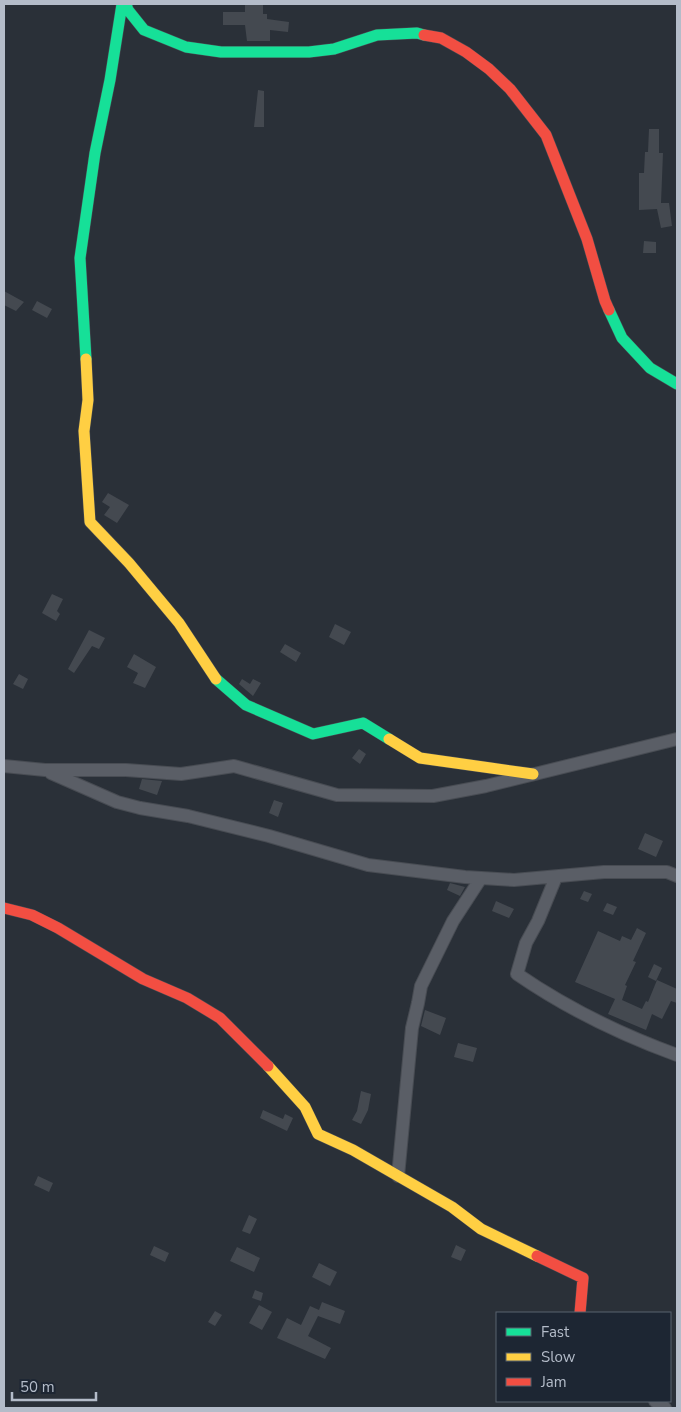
<svg xmlns="http://www.w3.org/2000/svg" width="681" height="1412" viewBox="0 0 681 1412" font-family="'Nunito Sans',sans-serif">
<style>
.building{fill:#444950}
.lines{fill:none;stroke-linecap:round;stroke-linejoin:round}
.street-casing{stroke:#484c53;stroke-width:14}
.fast-casing{stroke:#484c53;stroke-width:12}
.slow-casing{stroke:#484c53;stroke-width:12}
.jam-casing{stroke:#484c53;stroke-width:12}
.street{stroke:#5a5e66;stroke-width:12}
.fast{stroke:#16e098;stroke-width:11}
.slow{stroke:#ffcf43;stroke-width:11}
.jam{stroke:#f24e42;stroke-width:11}
</style>
<rect width="100%" height="100%" fill="#2a3038"/>
<path class="building" d="M245,4H263V14H267V19L289,22L288,32L270,30V41H247L245,25H223V12H245Z
M258,90L264,91V127H254Z
M649,129H659V153H663L661,203H669L672,226L661,228L657,209L639,210V173H644L645,152H648Z
M644,241L656,242V253H643Z
M4,291L24,302L16,311L4,305Z
M37,301L52,309L47,318L32,310Z
M108,493L129,505L117,523L104,515L110,507L102,502Z
M52,594L63,599L57,611L60,614L56,621L42,613Z
M335,624L351,632L344,645L329,637Z
M89,630L105,638L99,649L92,646L74,673L68,669Z
M285,644L301,653L296,662L280,652Z
M134,654L156,667L145,688L133,683L138,673L127,667Z
M19,674L28,679L23,689L13,684Z
M242,679L250,684L253,679L261,683L253,696L239,684Z
M359,749L366,754L360,764L352,758Z
M142,779L162,781L157,795L139,789Z
M274,800L283,803L278,817L269,813Z
M645,833L663,841L656,857L638,849Z
M450,883L465,887L460,896L447,890Z
M584,891L592,894L588,902L580,899Z
M496,901L514,909L509,918L492,911Z
M607,903L617,907L613,915L603,911Z
M637,928L646,933L633,961L636,962L625,985L627,986L622,1000L642,1009L646,1001L648,1002L657,980L677,989V1003L671,1001L662,1019L652,1014L646,1030L608,1014L615,999L575,982L598,931L620,941L622,936L631,940Z
M654,964L662,968L656,981L648,977Z
M425,1010L446,1018L440,1035L421,1026Z
M458,1043L477,1048L473,1062L454,1057Z
M361,1091L371,1094L368,1110L361,1124L352,1120L357,1111Z
M263,1110L283,1119L285,1114L293,1118L287,1131L260,1118Z
M38,1176L53,1183L49,1192L34,1185Z
M249,1215L257,1219L250,1234L242,1231Z
M456,1245L466,1250L461,1261L451,1257Z
M154,1246L169,1253L165,1262L150,1255Z
M237,1247L260,1258L254,1272L230,1261Z
M319,1263L337,1272L330,1286L312,1277Z
M255,1290L263,1293L261,1301L252,1298Z
M322,1302L345,1311L340,1324L318,1316L308,1336L331,1348L325,1359L277,1338L287,1318L301,1325L310,1306L319,1310Z
M259,1305L272,1312L262,1330L249,1323Z
M215,1311L222,1315L215,1326L208,1322Z"/>
<g class="lines">
<g class="street-casing">
<path id="street" d="M4,766L45,770H126L181,774L234,766L337,795L433,796L486,786L677,739
M51,773L117,802L140,808L188,816L269,836L368,865L465,877L514,880L604,872H667L677,876
M556,877L538,921L526,943L517,974C565,1007 622,1035 677,1055
M398,1176L412,1028L418,1003L421,986L453,921L481,878
M655,1401L665,1408"/>
</g>
<g class="fast-casing">
<path id="fast" d="M126,4L128,10L144,30L186,47L221,52H309L334,49L377,35L417,33L424,35
M609,310L622,338L650,368L677,384
M86,359L80,258L95,153L110,80L122,4
M216,679L246,705L313,734L363,723L389,739"/>
</g>
<g class="slow-casing">
<path id="slow" d="M86,359L88,400L84,431L90,522L129,563L179,623L216,679
M389,739L420,758L533,774
M268,1066L305,1107L318,1134L353,1150L452,1207L481,1229L537,1256"/>
</g>
<g class="jam-casing">
<path id="jam" d="M424,35L441,38L466,52L489,69L510,89L546,135L587,239L605,301L609,310
M4,908L32,915L58,928L143,979L187,998L220,1018L268,1066
M537,1256L583,1278L580,1313"/>
</g>
<use href="#street" class="street"/>
<use href="#fast" class="fast"/>
<use href="#slow" class="slow"/>
<use href="#jam" class="jam"/>
</g>
<rect width="681" height="1412" fill="none" stroke="#b4bcc9" stroke-width="10"/>
<rect x="496" y="1312" width="175" height="90" fill="#1d2633" stroke="#59626f"/>
<rect x="506" y="1328" width="25" height="8" fill="#16e098" stroke="#59626f"/>
<text x="541" y="1337" font-size="15" fill="#b4bcc9">Fast</text>
<rect x="506" y="1353" width="25" height="8" fill="#ffcf43" stroke="#59626f"/>
<text x="541" y="1362" font-size="15" fill="#b4bcc9">Slow</text>
<rect x="506" y="1378" width="25" height="8" fill="#f24e42" stroke="#59626f"/>
<text x="541" y="1387" font-size="15" fill="#b4bcc9">Jam</text>
<path d="M12 1392v8h84v-8" fill="none" stroke="#b4bcc9" stroke-width="2.5"/>
<text x="20" y="1392" font-size="15" fill="#b4bcc9" stroke="#1d2633" stroke-width="4" paint-order="stroke">50 m</text>
</svg>
